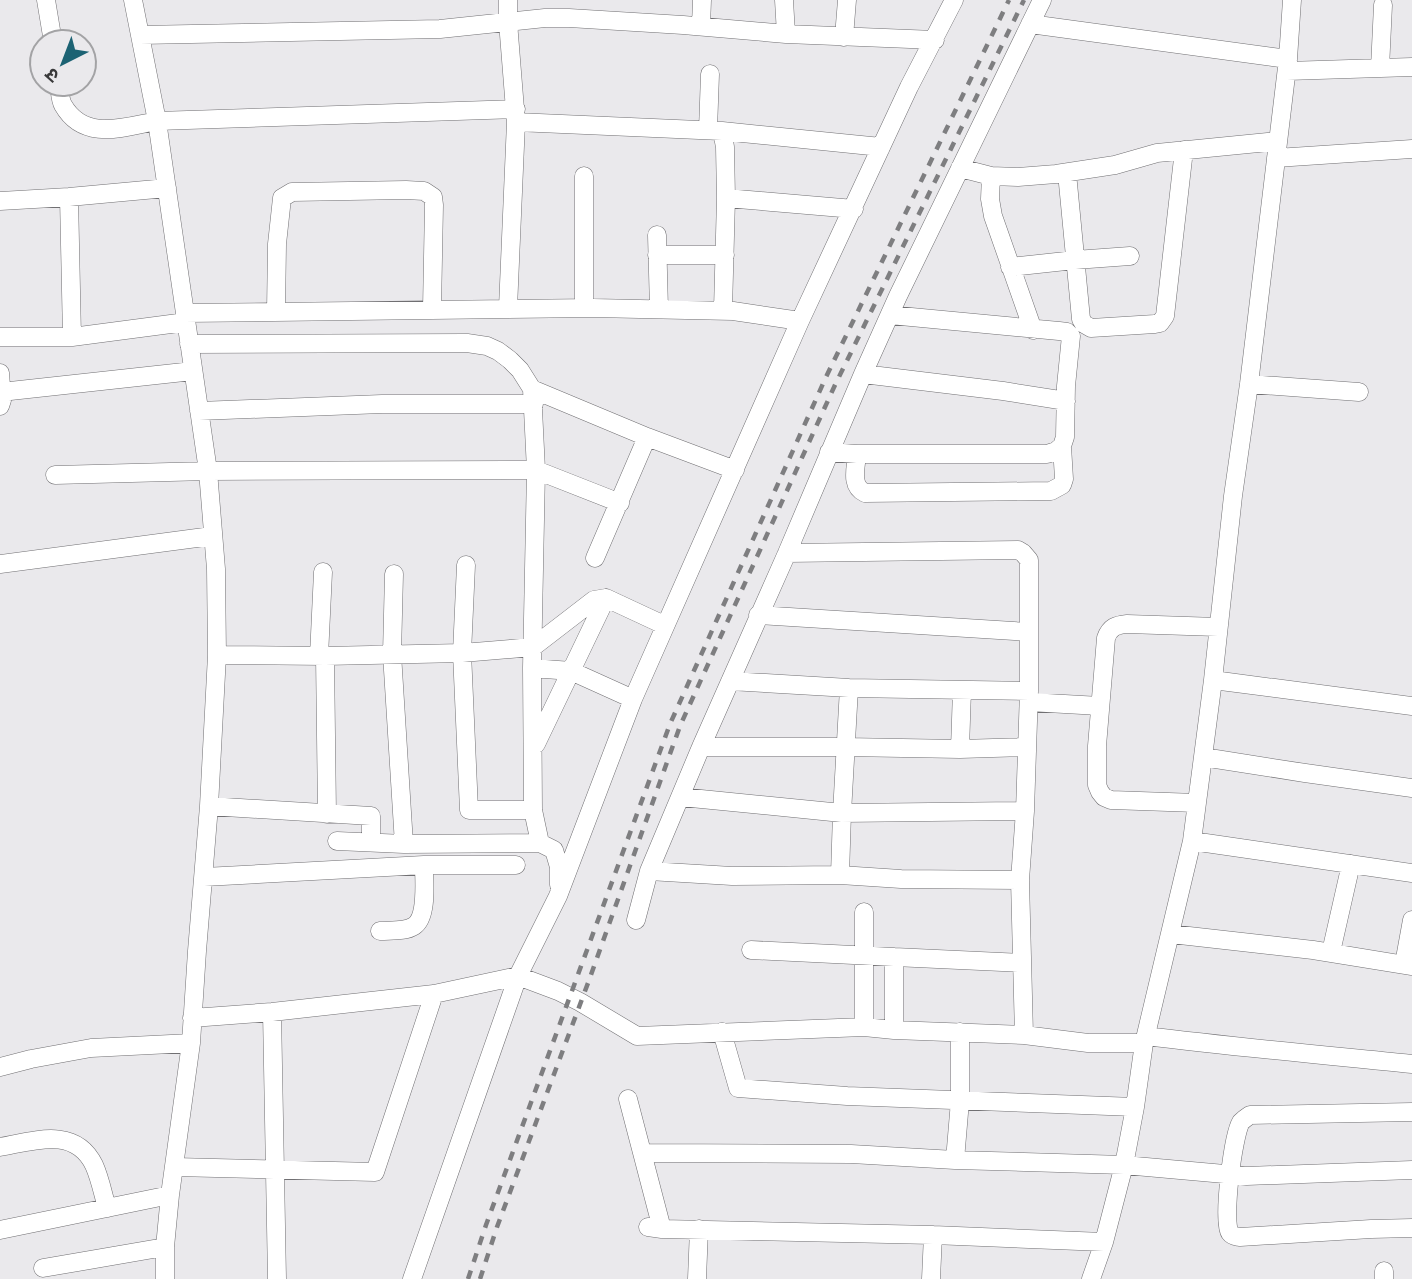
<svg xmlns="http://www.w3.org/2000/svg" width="1412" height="1279" viewBox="0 0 1412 1279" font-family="Commissioner,'Noto Sans Devanagari',sans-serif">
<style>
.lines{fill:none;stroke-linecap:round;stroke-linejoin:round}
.minor-casing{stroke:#706f72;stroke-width:19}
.minor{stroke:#fff;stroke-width:18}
.rail{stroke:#7e7e80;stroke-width:4.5;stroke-dasharray:9 9;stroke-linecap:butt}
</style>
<rect width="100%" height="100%" fill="#eae9ec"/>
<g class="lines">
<g class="minor-casing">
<path id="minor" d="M46,0L53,42
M133,0L157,121L208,471L216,569L217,655L209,806L197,951L191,1043L170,1195L165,1247V1279
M784,0L786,34
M1030,24L1288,59
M701,26L702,0
M140,35L440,29L545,18H569L683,25L786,34L935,40
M844,37L847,0
M1380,68L1383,5
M1287,71L1412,67
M59,84C60,91 60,100 63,105C84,142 124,127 157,121L516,109
M516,122L722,131L881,147
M708,130L710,74
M722,131L725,147L726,198L723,310
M1276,158L1412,149
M960,168L991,176L1018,177L1056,174L1115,165L1157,153L1278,141
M1067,173L1081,319L1084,324L1091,328L1155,324L1160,323L1165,316L1184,150
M991,176L990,199L993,216L1033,330
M69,197L72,337
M726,198L854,209
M0,201L69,197L167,188
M657,235L659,309
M657,255H725
M1010,267L1075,260L1130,256
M508,308L516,122L508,22V0
M584,308V176
M276,312L277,244L282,198L292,192L406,190L424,191L433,197L434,205L432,309
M185,313L593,308L733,311L800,321
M0,337H72L186,322
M189,344L467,343L487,346L498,351L510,360L520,370L532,389L536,470L532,668L533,810L540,843L554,850L559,867V885
M0,373L2,400L0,406
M863,374L1003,391L1066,401
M1249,384L1359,392
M532,389L647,437L735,470
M1,392L193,371
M199,411L382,404H534
M829,452L857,454H1047L1056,451L1062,446
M857,454C856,468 850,486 865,493L1051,491L1062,485L1064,479L1062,446L1065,437L1066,386L1071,336L1067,332L1059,331L890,315
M55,475L208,471L536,470L620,503
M787,553L1018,550L1023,553L1029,560V632
M595,558L647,437
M0,564L212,536
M466,565L462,653L469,810H533
M394,574L392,654L404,844
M758,615L1029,632V691L1025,811L1020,880L1024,1035
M217,655L325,656L462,653L533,647L594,600L606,598L664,625
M319,656L323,572
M325,656L327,814
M532,668L571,671L633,699
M1213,680L1412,706
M730,681L849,688L1029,691
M1029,702L1100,706
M536,744L606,598
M701,747H845L960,749L1026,747
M960,749L962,690
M1203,757L1305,773L1412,788
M681,797L842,813L1025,811
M1197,803L1111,800L1104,797L1100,792L1097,785V746L1106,638C1110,627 1116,625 1127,624L1218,627
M209,806L371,816V842
M337,841L404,844L540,843
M1192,841L1412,873
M649,871L732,876L840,875L901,879L1020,880
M840,875L842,813L849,688
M204,877L424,865H516
M636,920L649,871L701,747L787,553L863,374L898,296L1042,0
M380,931C390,930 405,932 414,926C428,917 424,881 424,865
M1171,934L1313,950L1412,966
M751,950L894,957V1030
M1331,952L1351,864
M894,957L1022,963
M1404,964L1412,920
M272,1012L277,1279
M192,1018L272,1012L434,994L518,976L558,991L580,1002L637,1036L864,1027L894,1030L1024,1035L1088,1043H1144
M864,1027V912
M722,1032L738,1088L847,1096L1135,1107
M1146,1036C1234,1047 1323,1055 1412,1064
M0,1067L31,1059L91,1048L191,1043
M628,1099L662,1229
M1412,1112L1250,1115C1247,1117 1244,1119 1241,1122C1233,1135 1222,1222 1230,1233C1233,1237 1236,1236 1240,1237L1371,1229L1412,1228
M0,1147C34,1141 75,1126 94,1165C100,1178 103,1194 107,1208
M643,1153L851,1154L955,1160L1124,1165L1247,1176L1412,1170
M955,1160L960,1101V1032
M175,1167L375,1172L434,994
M648,1227L662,1229L933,1235L1104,1242
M0,1230L170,1195
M43,1268L165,1247
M412,1279L518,976L558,896L633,699L800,321L909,87L954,0
M697,1279L699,1229
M931,1279L933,1235
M1091,1279L1104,1242L1124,1165L1135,1107L1144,1043L1192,841L1213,680L1233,496L1249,384L1288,59L1292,0
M1384,1279V1271"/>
</g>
<use href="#minor" class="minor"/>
<path class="rail" d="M468,1279L486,1225L670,724L826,377L1009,0
M480,1279L497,1227L588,983L680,726L835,385L1024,0"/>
</g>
<g transform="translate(63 63) rotate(222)"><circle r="33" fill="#eae9ec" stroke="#a3a3a5" stroke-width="2"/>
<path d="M0-5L12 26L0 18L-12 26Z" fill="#1c6273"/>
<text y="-10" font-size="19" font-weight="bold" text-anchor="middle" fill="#39393a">उ</text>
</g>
</svg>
